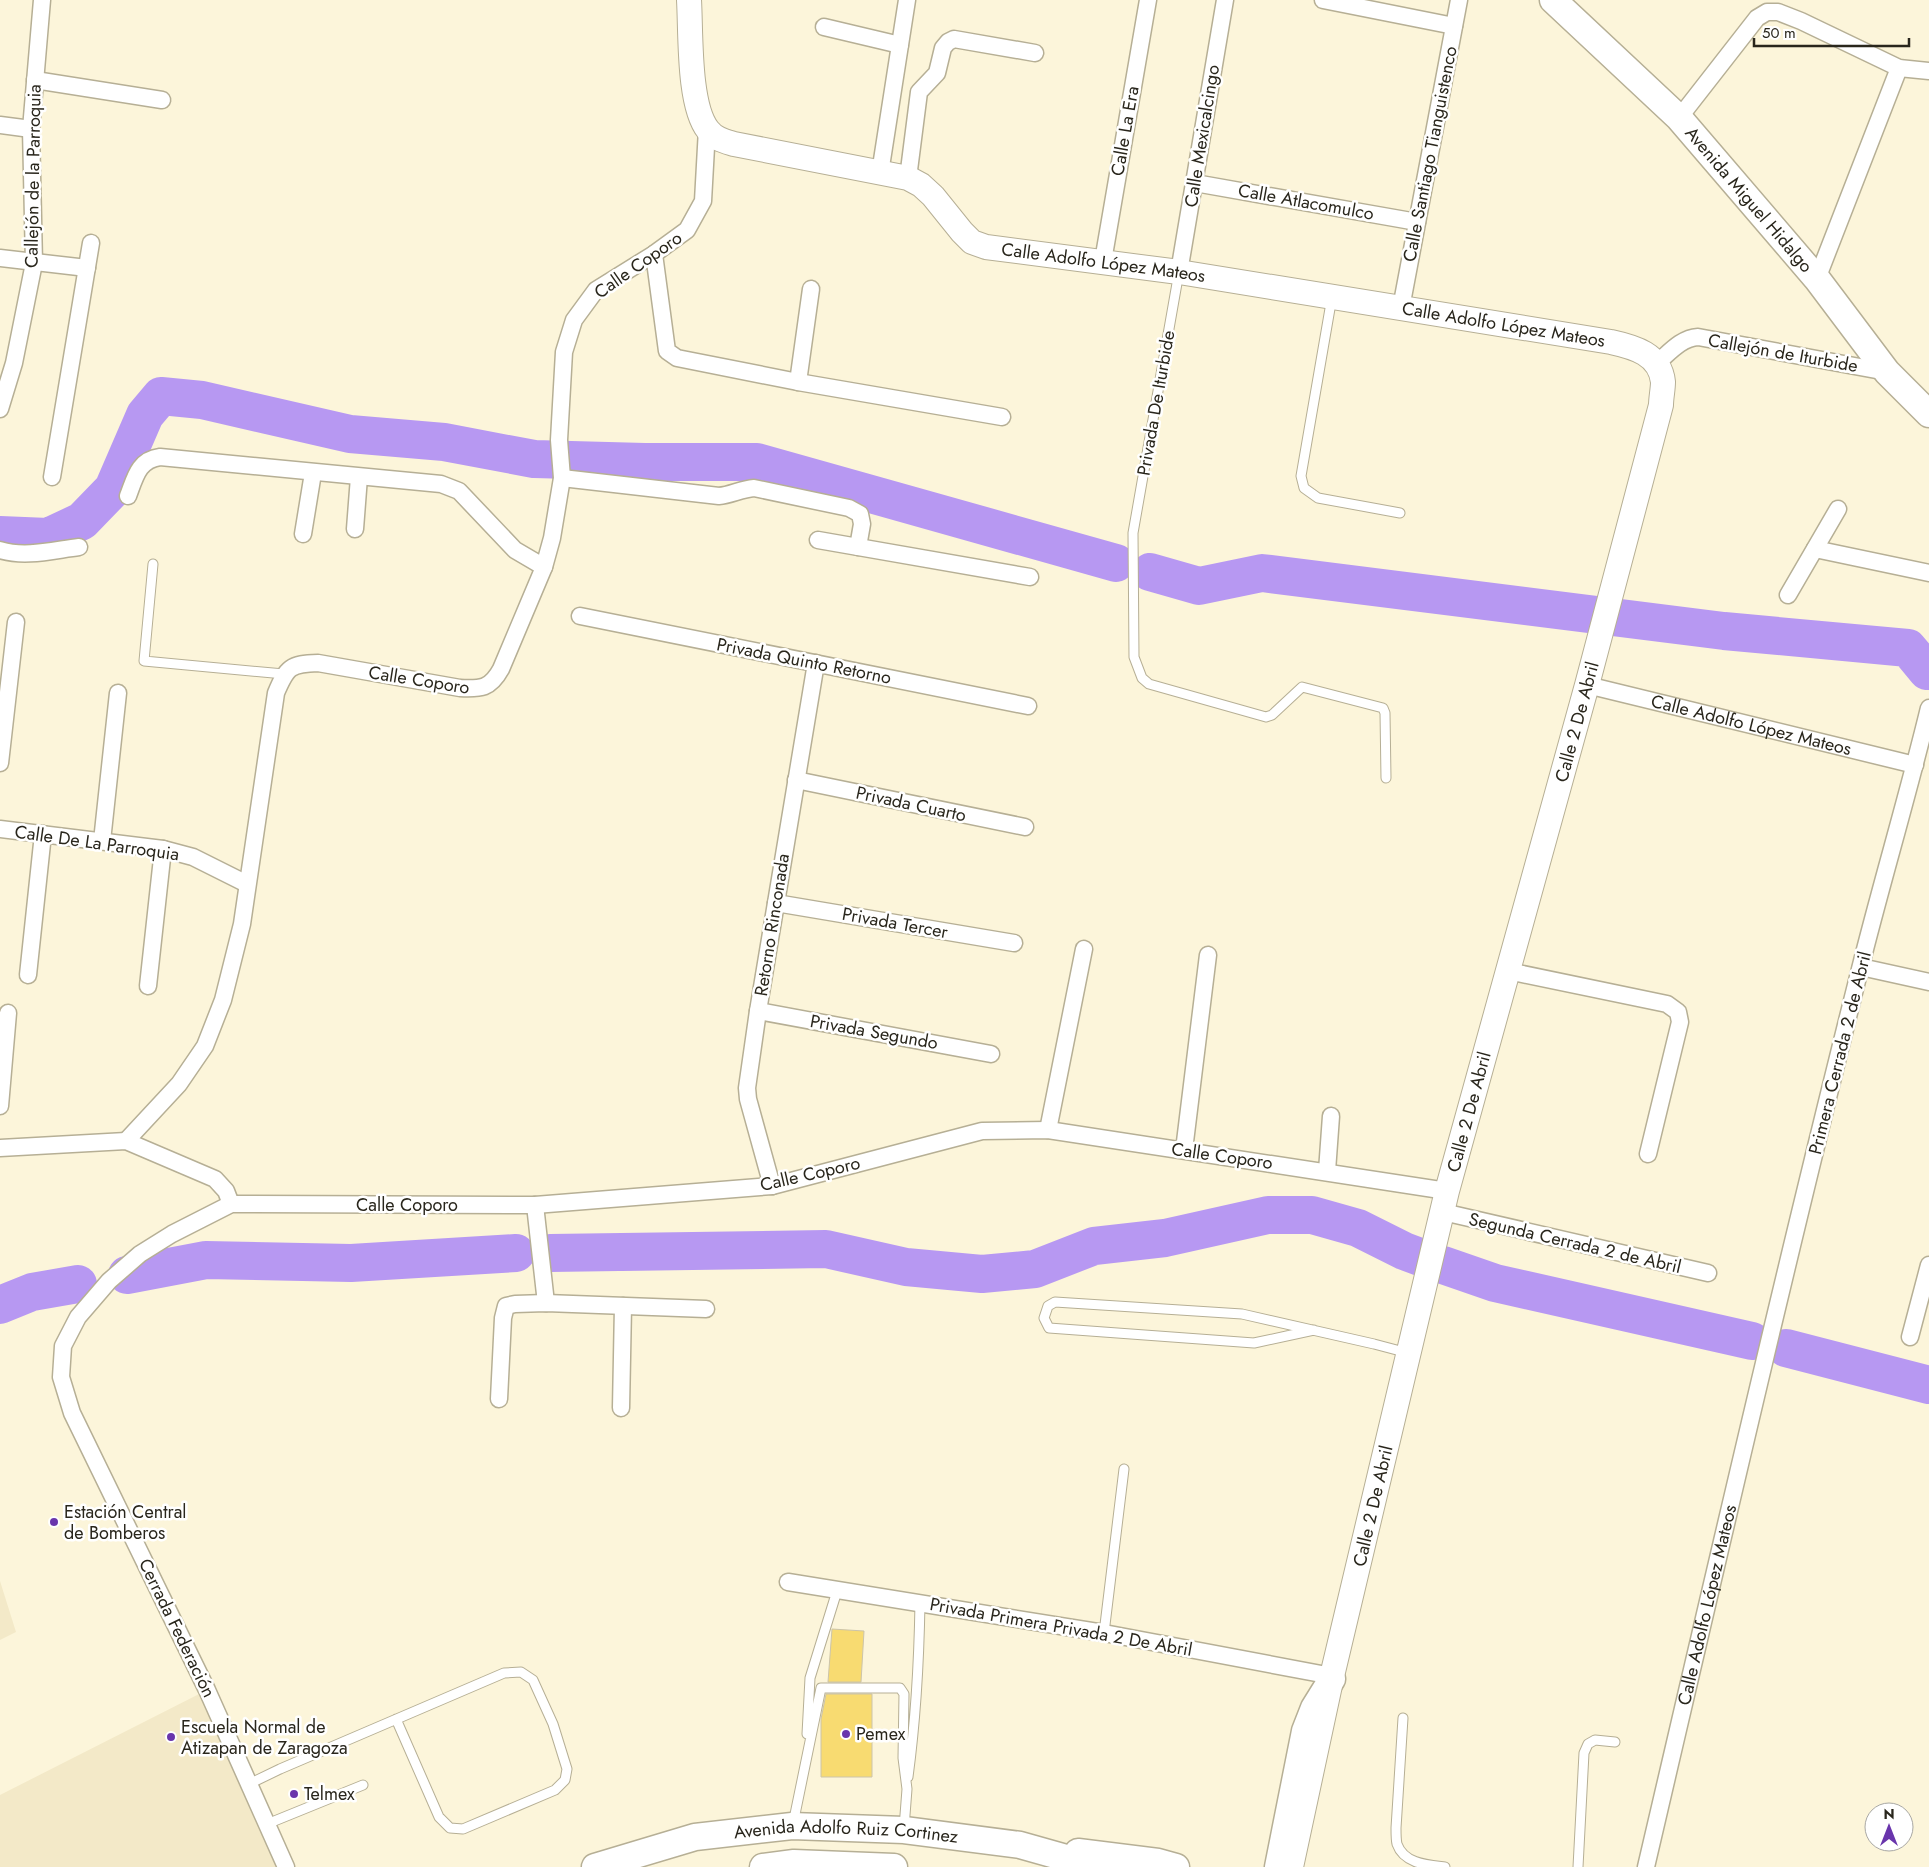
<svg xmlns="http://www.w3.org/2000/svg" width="1929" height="1867" viewBox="0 0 1929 1867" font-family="Jost,sans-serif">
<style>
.built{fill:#f3e9c8}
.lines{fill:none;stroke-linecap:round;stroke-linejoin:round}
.river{stroke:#b798f2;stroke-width:38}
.building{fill:#f8db71;stroke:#ccc4aa}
.lane-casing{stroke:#b6af95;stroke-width:11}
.street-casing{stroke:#b6af95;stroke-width:19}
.secondary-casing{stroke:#b6af95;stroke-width:26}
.primary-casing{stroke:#b6af95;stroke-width:29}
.lane{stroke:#fff;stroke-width:9}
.street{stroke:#fff;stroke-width:16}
.secondary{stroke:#fff;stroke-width:24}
.primary{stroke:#fff;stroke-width:26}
.poi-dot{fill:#6935ac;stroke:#fff;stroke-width:2}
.labels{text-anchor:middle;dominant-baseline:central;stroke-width:5;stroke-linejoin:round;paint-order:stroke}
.street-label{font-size:18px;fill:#29261c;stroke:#fff}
.poi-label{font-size:18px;fill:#29261c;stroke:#fff;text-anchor:start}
</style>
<rect width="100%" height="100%" fill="#fcf5da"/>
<path class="built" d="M0,1581L16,1632L0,1640Z
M207,1690L286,1867H0V1795Z"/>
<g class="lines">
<path class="river" d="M0,535L48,537L82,521L113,489L145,415L161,396L202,400L350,434L444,442L534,459L645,462H757L1116,563
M1150,572L1199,586L1262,573L1724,631L1908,648L1927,671
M550,1253L826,1249L906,1267L982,1274L1035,1269L1094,1246L1165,1238L1268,1215H1312L1358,1228L1404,1251L1420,1257
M1443,1265L1495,1283L1752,1341
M127,1275L206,1260L351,1263L516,1253
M0,1305L32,1292L78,1284
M1786,1348L1929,1385"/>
</g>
<path class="building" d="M832,1629L864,1631L861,1682H828Z
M826,1694H872V1777H821V1719Z"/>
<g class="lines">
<g class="lane-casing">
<path id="lane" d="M1179,272L1133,533L1134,657L1142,678L1149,684L1266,717L1272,715L1302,687L1383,708L1385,713L1386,778
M1332,297L1301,476L1304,488L1318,498L1400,513
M153,564L144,661L284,674
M1314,1330L1254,1343L1049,1328L1044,1318L1048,1306L1055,1302L1242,1314L1374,1344L1408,1353
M1104,1633L1124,1469
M1403,1718L1396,1828C1396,1833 1396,1840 1397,1844C1404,1864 1428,1865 1445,1867
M807,1734L810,1678L837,1591
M908,1777C916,1718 919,1662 920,1603
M249,1784L280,1769L504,1673L521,1672L533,1680L553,1724L567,1769L565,1780L555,1790L463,1829L450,1828L439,1817L396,1719
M267,1824L363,1785
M793,1824L821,1688H900L904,1694L903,1758L907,1789L904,1828
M1578,1867L1584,1753L1588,1744L1595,1740L1615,1742"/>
</g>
<g class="street-casing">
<g id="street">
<path d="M1323,0L1454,26"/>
<path d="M824,27L900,45"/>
<path d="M35,80L162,100"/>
<path d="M1679,118L1757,18L1767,12H1778L1801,21L1899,68L1929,71"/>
<path d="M0,125L31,129"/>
<path d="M880,173L907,0"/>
<path d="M908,178L919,92L937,73L943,48L948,42L954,39L1035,53"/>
<path d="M1195,183L1417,222"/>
<path d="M654,254L667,351L677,358L798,382L1002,417"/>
<path d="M0,258L87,268"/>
<path d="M1103,261L1148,0"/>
<path d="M1179,272L1225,0"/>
<path d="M1817,279L1899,68"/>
<path d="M1401,308L1459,0"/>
<path d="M1657,363C1669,353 1681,338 1698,337L1887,372"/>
<path d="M798,382L811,289"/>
<path d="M0,409L14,363L34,263L31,129L42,0"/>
<path d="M52,477L91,243"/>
<path d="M562,478L719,496C731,495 741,489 754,488L849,508L860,514L862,524L858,547"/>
<path d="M128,496C135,478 138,460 160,457L441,484L459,491L515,550L544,567"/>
<path d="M355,529L359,477"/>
<path d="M303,534L313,473"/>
<path d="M818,540L1030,577"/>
<path d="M1815,549L1929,573"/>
<path d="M0,550C25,558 54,550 79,547"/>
<path d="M1788,595L1838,509"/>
<path d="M580,616L1028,706"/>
<path id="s1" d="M1587,685L1915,765"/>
<path d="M0,763L16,622"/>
<path d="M796,780L1025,827"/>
<path d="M0,829L163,849L193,857L247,884"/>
<path d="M102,841L118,693"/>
<path d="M776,903L1014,943"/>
<path d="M1861,967L1929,982"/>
<path d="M1508,971L1667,1004L1678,1012L1680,1022L1648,1154"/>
<path d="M28,975L43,834"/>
<path d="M148,986L163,849"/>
<path d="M758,1011L991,1054"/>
<path d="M0,1106L8,1013"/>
<path d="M1048,1130L1084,949"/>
<path d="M126,1141L179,1084L205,1046L223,1000L242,924L276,693C287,667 290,664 318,663L460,688C481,689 490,689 501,669L544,567L552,538L562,478L559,440L564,352L574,320L596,290L654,254L687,230L703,201L707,129"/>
<path d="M0,1148L126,1141L215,1179L226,1191L231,1204"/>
<path d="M1184,1150L1208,955"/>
<path d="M1327,1171L1331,1116"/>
<path d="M772,1186L748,1099L747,1088L758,1011L816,663"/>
<path d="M535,1205L546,1303"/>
<path d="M1443,1212L1708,1273"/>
<path d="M1910,1337L1929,1265"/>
<path d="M499,1399L503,1318L506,1306L515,1304L546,1303L706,1309"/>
<path d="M621,1408L623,1306"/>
<path d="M788,1582L1104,1633L1332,1676"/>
<path d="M286,1867L207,1690L72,1413L61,1377L63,1346L78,1317L109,1281L140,1254L172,1234L231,1204L535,1205L772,1186L982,1131L1048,1130L1447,1191"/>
<path id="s2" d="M1646,1867C1716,1567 1785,1267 1860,969C1882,881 1908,795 1929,708"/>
</g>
</g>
<g class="secondary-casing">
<g id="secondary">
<path id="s3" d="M689,0C691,32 688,105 708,130C715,139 724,141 734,144L908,178L921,185L933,196L962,232L972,242L986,247L1179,272L1611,342C1634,347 1660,354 1663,382C1663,389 1661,398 1661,405L1587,685L1447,1191L1332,1676L1291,1867"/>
</g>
</g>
<g class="primary-casing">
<g id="primary">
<path id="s4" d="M1553,0L1679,118L1817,279L1887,372L1929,414"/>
<path d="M1078,1852L1158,1862L1176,1867"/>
<path id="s5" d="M595,1867L695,1837L792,1826L904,1830L1020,1845L1098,1867"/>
<path d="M763,1867L794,1863L894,1867"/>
<path d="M1278,1867L1305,1731L1314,1708L1332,1679"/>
</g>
</g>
<use href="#lane" class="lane"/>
<use href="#street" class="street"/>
<use href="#secondary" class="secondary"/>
<use href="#primary" class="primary"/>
</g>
<g class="poi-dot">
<circle cx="54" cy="1522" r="5"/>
<circle cx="846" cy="1734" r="5"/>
<circle cx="171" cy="1737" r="5"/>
<circle cx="294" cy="1794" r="5"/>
</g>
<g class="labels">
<g class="street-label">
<text transform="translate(1125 131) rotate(-80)">Calle La Era</text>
<text transform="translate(1202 136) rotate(-81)">Calle Mexicalcingo</text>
<text transform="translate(1430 154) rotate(-79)">Calle Santiago Tianguistenco</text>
<text transform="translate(33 176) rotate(-89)">Callejón de la Parroquia</text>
<text stroke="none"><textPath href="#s4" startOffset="280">Avenida Miguel Hidalgo</textPath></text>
<text transform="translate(1306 202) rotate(10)">Calle Atlacomulco</text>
<text stroke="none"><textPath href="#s3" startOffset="565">Calle Adolfo López Mateos</textPath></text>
<text transform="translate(638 265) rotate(-35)">Calle Coporo</text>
<text stroke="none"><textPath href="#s3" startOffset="970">Calle Adolfo López Mateos</textPath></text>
<text transform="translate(1783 353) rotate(10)">Callejón de Iturbide</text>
<text transform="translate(1156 403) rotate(-80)">Privada De Iturbide</text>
<text transform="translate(804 661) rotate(11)">Privada Quinto Retorno</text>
<text transform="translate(419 680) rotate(9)">Calle Coporo</text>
<text transform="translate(1577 722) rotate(-75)">Calle 2 De Abril</text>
<text stroke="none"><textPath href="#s1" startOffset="169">Calle Adolfo López Mateos</textPath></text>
<text transform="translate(911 804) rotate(12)">Privada Cuarto</text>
<text transform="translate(97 843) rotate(8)">Calle De La Parroquia</text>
<text transform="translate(895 923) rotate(10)">Privada Tercer</text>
<text transform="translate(772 925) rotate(-81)">Retorno Rinconada</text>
<text transform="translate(874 1032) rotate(10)">Privada Segundo</text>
<text transform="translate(1840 1053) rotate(-76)">Primera Cerrada 2 de Abril</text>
<text transform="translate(1469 1112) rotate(-75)">Calle 2 De Abril</text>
<text transform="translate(1222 1156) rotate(8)">Calle Coporo</text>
<text transform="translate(810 1174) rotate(-13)">Calle Coporo</text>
<text x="407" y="1205">Calle Coporo</text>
<text transform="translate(1575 1243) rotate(13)">Segunda Cerrada 2 de Abril</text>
<text transform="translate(1373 1506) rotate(-77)">Calle 2 De Abril</text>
<text stroke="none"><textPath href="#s2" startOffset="269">Calle Adolfo López Mateos</textPath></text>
<text transform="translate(1061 1627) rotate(10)">Privada Primera Privada 2 De Abril</text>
<text transform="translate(177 1628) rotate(64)">Cerrada Federación</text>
<text stroke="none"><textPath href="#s5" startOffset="256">Avenida Adolfo Ruiz Cortinez</textPath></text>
</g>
<g class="poi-label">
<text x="64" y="1512">Estación Central<tspan x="64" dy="21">de Bomberos</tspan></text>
<text x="181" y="1727">Escuela Normal de<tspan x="181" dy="21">Atizapan de Zaragoza</tspan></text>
<text x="856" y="1734">Pemex</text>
<text x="304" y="1794">Telmex</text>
</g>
</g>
<g transform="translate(1889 1827)"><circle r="24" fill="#ffffff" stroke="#a9a8a4"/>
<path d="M0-4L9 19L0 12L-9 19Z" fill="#6935ac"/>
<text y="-8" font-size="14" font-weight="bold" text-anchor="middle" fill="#29261c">N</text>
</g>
<path d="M1754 38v8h155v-8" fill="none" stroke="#29261c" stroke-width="2.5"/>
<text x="1762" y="38" font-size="15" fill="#29261c" stroke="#ffffff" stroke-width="4" paint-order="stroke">50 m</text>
</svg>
